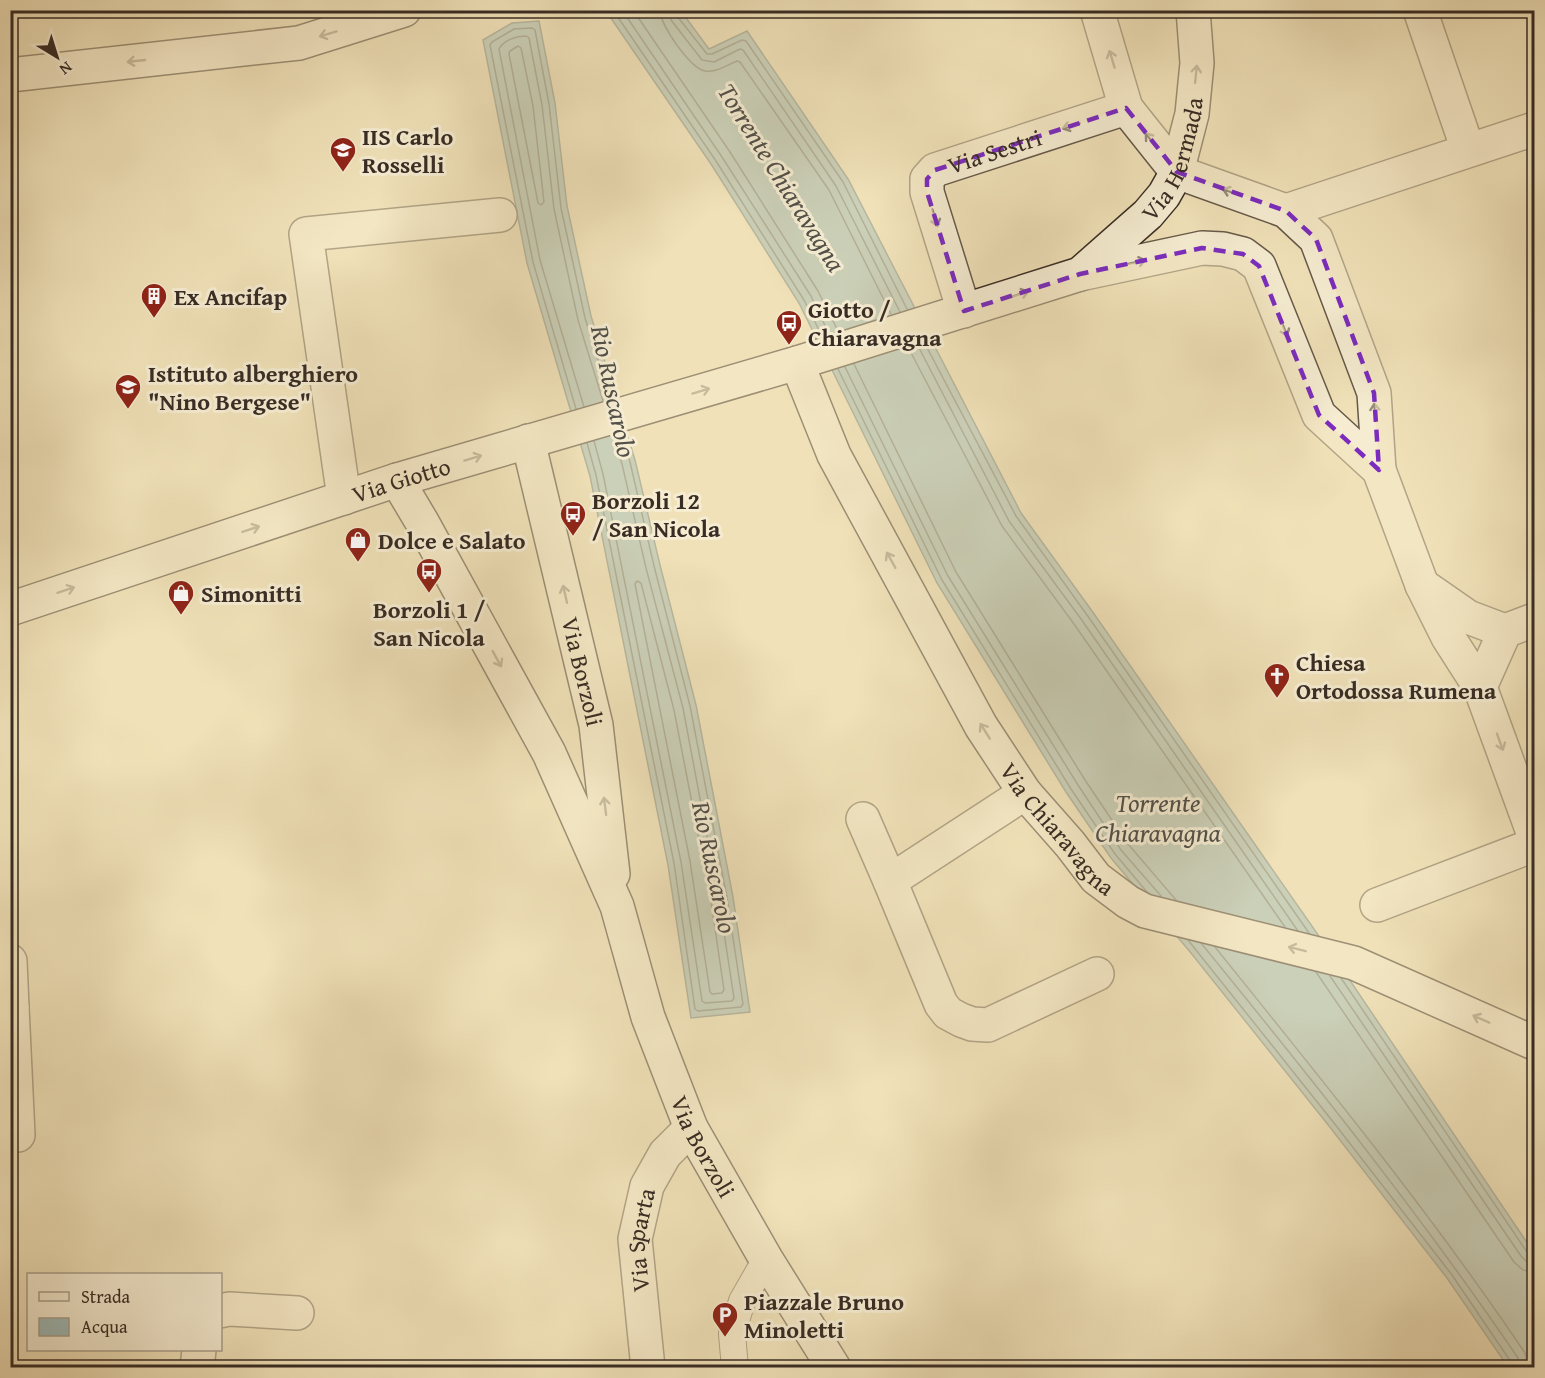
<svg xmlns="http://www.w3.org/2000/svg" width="1545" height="1378" viewBox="0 0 1545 1378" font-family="'Gentium Book Plus',serif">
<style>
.water{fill:#9ebbb9;stroke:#75827d;stroke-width:1.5}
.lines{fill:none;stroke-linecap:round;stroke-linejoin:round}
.shore{stroke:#6b746e;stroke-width:1.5}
.service-casing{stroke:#665949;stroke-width:28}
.pedestrian-casing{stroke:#665949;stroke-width:36}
.minor-casing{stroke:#665949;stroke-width:36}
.tertiary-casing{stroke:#665949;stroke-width:36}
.secondary-casing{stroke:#382c24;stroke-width:36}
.service{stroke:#f5ecd1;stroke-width:26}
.pedestrian{stroke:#f5ecd1;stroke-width:33}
.minor{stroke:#f5ecd1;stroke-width:33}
.tertiary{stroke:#f5ecd1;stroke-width:33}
.secondary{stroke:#f5ecd1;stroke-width:33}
.oneway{stroke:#968c7a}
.marked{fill:none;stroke:#7b2cbf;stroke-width:4.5;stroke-dasharray:12 8;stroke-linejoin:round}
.labels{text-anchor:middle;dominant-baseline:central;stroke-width:6;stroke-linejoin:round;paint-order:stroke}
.poi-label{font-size:24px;font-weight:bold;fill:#382c24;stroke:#f5ecd1;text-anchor:start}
.street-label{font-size:24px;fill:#382c24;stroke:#f5ecd1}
.water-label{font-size:26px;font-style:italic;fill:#525049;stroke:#f5ecd1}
</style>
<rect width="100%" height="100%" fill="#f0e1b8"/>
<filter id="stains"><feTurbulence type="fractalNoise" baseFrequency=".00333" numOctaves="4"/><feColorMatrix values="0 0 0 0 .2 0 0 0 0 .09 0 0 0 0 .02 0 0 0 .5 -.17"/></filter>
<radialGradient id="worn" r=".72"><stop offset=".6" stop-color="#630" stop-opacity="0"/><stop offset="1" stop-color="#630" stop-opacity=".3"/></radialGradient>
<path class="water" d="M606,11H681L709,49L747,31L848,179L1021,513L1092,611L1351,982L1534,1253V1367H1508L1447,1278L1329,1126L1191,953L1111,858L1066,792L937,583L799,303L711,164Z
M539,21L555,103L567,206L591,316L635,460L660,565L696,705L733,897L750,1012L691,1018L668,865L590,476L527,263L483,40L512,23Z"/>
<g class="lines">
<path class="shore" d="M613,10L716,161L804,300L822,336
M622,10L722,157L811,296L829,334
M633,10L730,152L818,291L838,331
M660,10C660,25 690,68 705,71C716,73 727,65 737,61L740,62L829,190L891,314
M669,10L671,20L702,60L714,62L740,49L743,50L836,186L900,312
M676,10L677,16L707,54H712L742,40L746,41L843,182L907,309
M518,46L521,48L533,106L544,202L541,205L538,203L509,54L510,51Z
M924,342L1016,516L1087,615L1309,933
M917,344L1009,521L1081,619L1298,931
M908,347L1002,526L1074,624L1285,927
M854,364L956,572L1085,780L1128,844L1176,900
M845,367L948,576L1078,785L1121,850L1161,896
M838,369L942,580L1071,789L1115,854L1147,892
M584,407L540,260L499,49C504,40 516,36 526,36L529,38L542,105L554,209L578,320L603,401
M576,409L533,262L490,45L492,42L514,29L532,28L535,30L549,104L561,208L585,318L610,399
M594,441L603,474L681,862L702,1001L705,1003L732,1001L734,998L719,900L683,708L646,568L622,464L613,435
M587,443L596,475L674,863L695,1009L698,1011L741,1007L743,1004L727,898L690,706L654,566L630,462L621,433
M637,581L641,583L674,710L711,901L724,990L722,993L712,994L710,992L690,861L635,584Z
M1188,940L1334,1123L1452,1275L1511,1362L1512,1368
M1201,943C1311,1078 1420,1214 1518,1358L1520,1368
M1215,947C1322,1080 1430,1212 1525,1353L1529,1368
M1316,972L1514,1262L1523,1270L1534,1272
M1330,976L1521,1256L1527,1262L1534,1263
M1341,978L1527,1252L1534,1255"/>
<g class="service-casing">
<path id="service" d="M735,1368L732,1334L742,1301L766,1259"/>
</g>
<g class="pedestrian-casing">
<path id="pedestrian" d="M1420,10L1468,150
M1286,211L1534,129"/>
</g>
<g class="minor-casing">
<g id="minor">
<path id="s1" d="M964,311L927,192V179L935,170L1126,108L1177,172L1286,211L1316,239L1374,393L1379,470"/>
<path d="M344,498L306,234L500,215"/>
<path d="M1422,585L1468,617L1505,631"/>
<path d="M1480,687L1505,631L1534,620"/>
<path d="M1025,793L890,881L941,1004L948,1013L961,1020L972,1024L988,1025L1097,974"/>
<path d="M863,819L890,881"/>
<path d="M1377,905L1534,845"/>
<path d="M10,961L12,1007H10"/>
<path d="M12,1007L18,1135"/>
<path d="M220,1311L229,1309L297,1313"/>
<path d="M197,1368L199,1350"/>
<path id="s2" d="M648,1368L635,1239L647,1186L665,1154L691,1128"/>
</g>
</g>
<g class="tertiary-casing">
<path id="tertiary" d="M1097,10L1126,108
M1080,274L1202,248L1223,249L1243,254L1259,266L1319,415L1379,470L1422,585L1448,637L1480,687L1534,835"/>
</g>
<g class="secondary-casing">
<g id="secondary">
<path d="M10,75L299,43L404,10"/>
<path id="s3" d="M797,363L834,455L981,726L1025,793L1070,844L1096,878L1128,902L1145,911L1354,963L1534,1043"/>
<path id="s4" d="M528,441L596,725L613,874"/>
<path id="s5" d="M397,480L422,522L549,753L617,906L648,1017L691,1128L766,1259L834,1368"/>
<path id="s6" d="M10,609L397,480L797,363L1080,274L1148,214L1164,195L1177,172L1192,114L1197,63L1193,10"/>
</g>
</g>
<use href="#service" class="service"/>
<use href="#pedestrian" class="pedestrian"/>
<use href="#minor" class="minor"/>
<use href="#tertiary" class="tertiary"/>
<use href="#secondary" class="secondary"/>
</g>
<defs><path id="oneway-shaft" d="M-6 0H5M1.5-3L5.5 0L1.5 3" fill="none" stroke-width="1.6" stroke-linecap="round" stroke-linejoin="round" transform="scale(1.5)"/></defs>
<g class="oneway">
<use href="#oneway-shaft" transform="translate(328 34) rotate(163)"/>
<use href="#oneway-shaft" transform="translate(1112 59) rotate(-107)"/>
<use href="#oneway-shaft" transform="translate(136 61) rotate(174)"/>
<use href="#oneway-shaft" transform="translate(1196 74) rotate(-84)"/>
<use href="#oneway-shaft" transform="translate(1071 126) rotate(162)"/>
<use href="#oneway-shaft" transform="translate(1151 140) rotate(-128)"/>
<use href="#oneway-shaft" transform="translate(1231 192) rotate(-161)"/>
<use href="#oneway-shaft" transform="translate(935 218) rotate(73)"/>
<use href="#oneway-shaft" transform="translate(1137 262) rotate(-12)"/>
<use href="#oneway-shaft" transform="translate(1020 294) rotate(-18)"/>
<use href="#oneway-shaft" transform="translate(1284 328) rotate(68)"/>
<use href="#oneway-shaft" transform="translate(701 391) rotate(-17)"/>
<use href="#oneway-shaft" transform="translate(1375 412) rotate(-94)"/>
<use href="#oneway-shaft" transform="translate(473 458) rotate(-17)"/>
<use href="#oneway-shaft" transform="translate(251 529) rotate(-18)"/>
<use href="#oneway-shaft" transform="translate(891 560) rotate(-119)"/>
<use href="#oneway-shaft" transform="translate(66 590) rotate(-18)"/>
<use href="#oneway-shaft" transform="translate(565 594) rotate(-103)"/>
<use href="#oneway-shaft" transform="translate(497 659) rotate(61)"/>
<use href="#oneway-shaft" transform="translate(985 731) rotate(-122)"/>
<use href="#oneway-shaft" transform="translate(1500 742) rotate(70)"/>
<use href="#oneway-shaft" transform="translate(605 806) rotate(-97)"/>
<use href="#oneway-shaft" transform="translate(1297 949) rotate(-166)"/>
<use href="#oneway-shaft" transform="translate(1481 1019) rotate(-156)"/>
</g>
<path d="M0 0H1545V1378H0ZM1126,108L1177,172L1286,211L1316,239L1374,393L1379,470L1319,415L1259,266L1243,254L1202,248L1080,274L964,311L927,192V179L935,170Z" fill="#f0e1b8" fill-opacity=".55" fill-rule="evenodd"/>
<path class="marked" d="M1126,108L1177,172L1286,211L1316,239L1374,393L1379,470L1319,415L1259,266L1243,254L1202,248L1080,274L964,311L927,192V179L935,170Z"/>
<defs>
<g id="school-pin" transform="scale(1.35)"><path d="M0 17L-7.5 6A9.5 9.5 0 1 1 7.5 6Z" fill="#8f2418" stroke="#f5ecd1"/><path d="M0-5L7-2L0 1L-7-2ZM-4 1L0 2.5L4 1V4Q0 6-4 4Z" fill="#fff"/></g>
<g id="building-pin" transform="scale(1.35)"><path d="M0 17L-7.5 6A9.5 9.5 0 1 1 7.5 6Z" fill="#8f2418" stroke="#f5ecd1"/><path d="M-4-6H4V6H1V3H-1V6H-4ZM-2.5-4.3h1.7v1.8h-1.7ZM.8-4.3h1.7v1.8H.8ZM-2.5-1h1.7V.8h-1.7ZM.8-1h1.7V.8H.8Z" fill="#fff"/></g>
<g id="bus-pin" transform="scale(1.35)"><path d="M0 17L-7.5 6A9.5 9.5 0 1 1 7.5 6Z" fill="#8f2418" stroke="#f5ecd1"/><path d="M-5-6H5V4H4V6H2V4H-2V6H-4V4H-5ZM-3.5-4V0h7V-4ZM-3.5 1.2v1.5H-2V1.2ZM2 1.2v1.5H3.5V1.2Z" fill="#fff"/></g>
<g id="shop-pin" transform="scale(1.35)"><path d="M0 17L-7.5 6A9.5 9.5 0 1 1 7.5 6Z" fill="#8f2418" stroke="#f5ecd1"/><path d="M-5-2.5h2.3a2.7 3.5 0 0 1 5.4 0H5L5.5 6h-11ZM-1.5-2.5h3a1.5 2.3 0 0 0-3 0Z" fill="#fff"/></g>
<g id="church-pin" transform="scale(1.35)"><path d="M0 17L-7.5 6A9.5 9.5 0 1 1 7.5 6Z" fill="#8f2418" stroke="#f5ecd1"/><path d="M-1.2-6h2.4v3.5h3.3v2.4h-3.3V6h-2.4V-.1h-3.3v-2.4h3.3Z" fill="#fff"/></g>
<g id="parking-pin" transform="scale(1.35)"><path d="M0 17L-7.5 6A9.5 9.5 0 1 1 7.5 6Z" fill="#8f2418" stroke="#f5ecd1"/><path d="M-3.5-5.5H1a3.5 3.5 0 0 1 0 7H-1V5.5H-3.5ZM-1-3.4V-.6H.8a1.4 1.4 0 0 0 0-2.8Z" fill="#fff"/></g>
</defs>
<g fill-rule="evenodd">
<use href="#school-pin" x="343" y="150"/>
<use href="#building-pin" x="154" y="296"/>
<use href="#bus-pin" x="789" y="323"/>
<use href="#school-pin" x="128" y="387"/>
<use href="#bus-pin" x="573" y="514"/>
<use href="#shop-pin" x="358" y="540"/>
<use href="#bus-pin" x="429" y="571"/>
<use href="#shop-pin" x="181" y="593"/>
<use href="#church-pin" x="1277" y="676"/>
<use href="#parking-pin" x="725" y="1315"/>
</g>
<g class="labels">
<g class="poi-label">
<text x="362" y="136">IIS Carlo<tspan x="362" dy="28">Rosselli</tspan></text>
<text x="174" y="296">Ex Ancifap</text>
<text x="808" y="309">Giotto /<tspan x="808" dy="28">Chiaravagna</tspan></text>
<text x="148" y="373">Istituto alberghiero<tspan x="148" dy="28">"Nino Bergese"</tspan></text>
<text x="592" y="500">Borzoli 12<tspan x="592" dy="28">/ San Nicola</tspan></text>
<text x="378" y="540">Dolce e Salato</text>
<text x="201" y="593">Simonitti</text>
<text x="429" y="609" text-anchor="middle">Borzoli 1 /<tspan x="429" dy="28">San Nicola</tspan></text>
<text x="1296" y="662">Chiesa<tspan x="1296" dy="28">Ortodossa Rumena</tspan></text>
<text x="744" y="1301">Piazzale Bruno<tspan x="744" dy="28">Minoletti</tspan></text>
</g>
<g class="street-label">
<text stroke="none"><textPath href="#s1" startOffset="212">Via Sestri</textPath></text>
<text stroke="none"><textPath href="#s6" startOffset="1274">Via Hermada</textPath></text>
<text stroke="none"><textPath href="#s6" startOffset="412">Via Giotto</textPath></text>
<text stroke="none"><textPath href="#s4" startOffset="237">Via Borzoli</textPath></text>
<text stroke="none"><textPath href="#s3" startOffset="536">Via Chiaravagna</textPath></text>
<text stroke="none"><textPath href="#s5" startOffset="736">Via Borzoli</textPath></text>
<text stroke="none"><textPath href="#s2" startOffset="129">Via Sparta</textPath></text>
</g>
<g class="water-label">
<text transform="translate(782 177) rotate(58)">Torrente Chiaravagna</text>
<text transform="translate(614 391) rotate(78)">Rio Ruscarolo</text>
<text x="1158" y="802">Torrente<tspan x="1158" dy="30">Chiaravagna</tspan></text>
<text transform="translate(715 867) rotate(78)">Rio Ruscarolo</text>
</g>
</g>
<rect width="1545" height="1378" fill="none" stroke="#f0e1b8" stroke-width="36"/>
<rect x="12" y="12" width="1521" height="1354" fill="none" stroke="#382c24" stroke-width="3"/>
<rect x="18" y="18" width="1509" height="1342" fill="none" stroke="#382c24" stroke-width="1.5"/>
<rect x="27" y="1273" width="195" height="78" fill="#f5ecd1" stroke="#a99f8c" stroke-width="1.5"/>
<rect x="39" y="1292" width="30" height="9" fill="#f5ecd1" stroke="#a99f8c" stroke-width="1.5"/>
<text x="81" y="1303" font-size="18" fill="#382c24">Strada</text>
<rect x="39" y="1318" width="30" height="18" fill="#9ebbb9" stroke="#a99f8c" stroke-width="1.5"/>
<text x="81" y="1333" font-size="18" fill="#382c24">Acqua</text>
<g transform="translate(57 57) rotate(142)" stroke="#f5ecd1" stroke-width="4.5" paint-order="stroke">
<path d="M0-4.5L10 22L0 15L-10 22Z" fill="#382c24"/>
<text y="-9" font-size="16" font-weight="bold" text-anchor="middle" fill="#382c24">N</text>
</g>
<rect width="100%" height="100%" filter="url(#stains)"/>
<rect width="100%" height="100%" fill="url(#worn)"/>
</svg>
